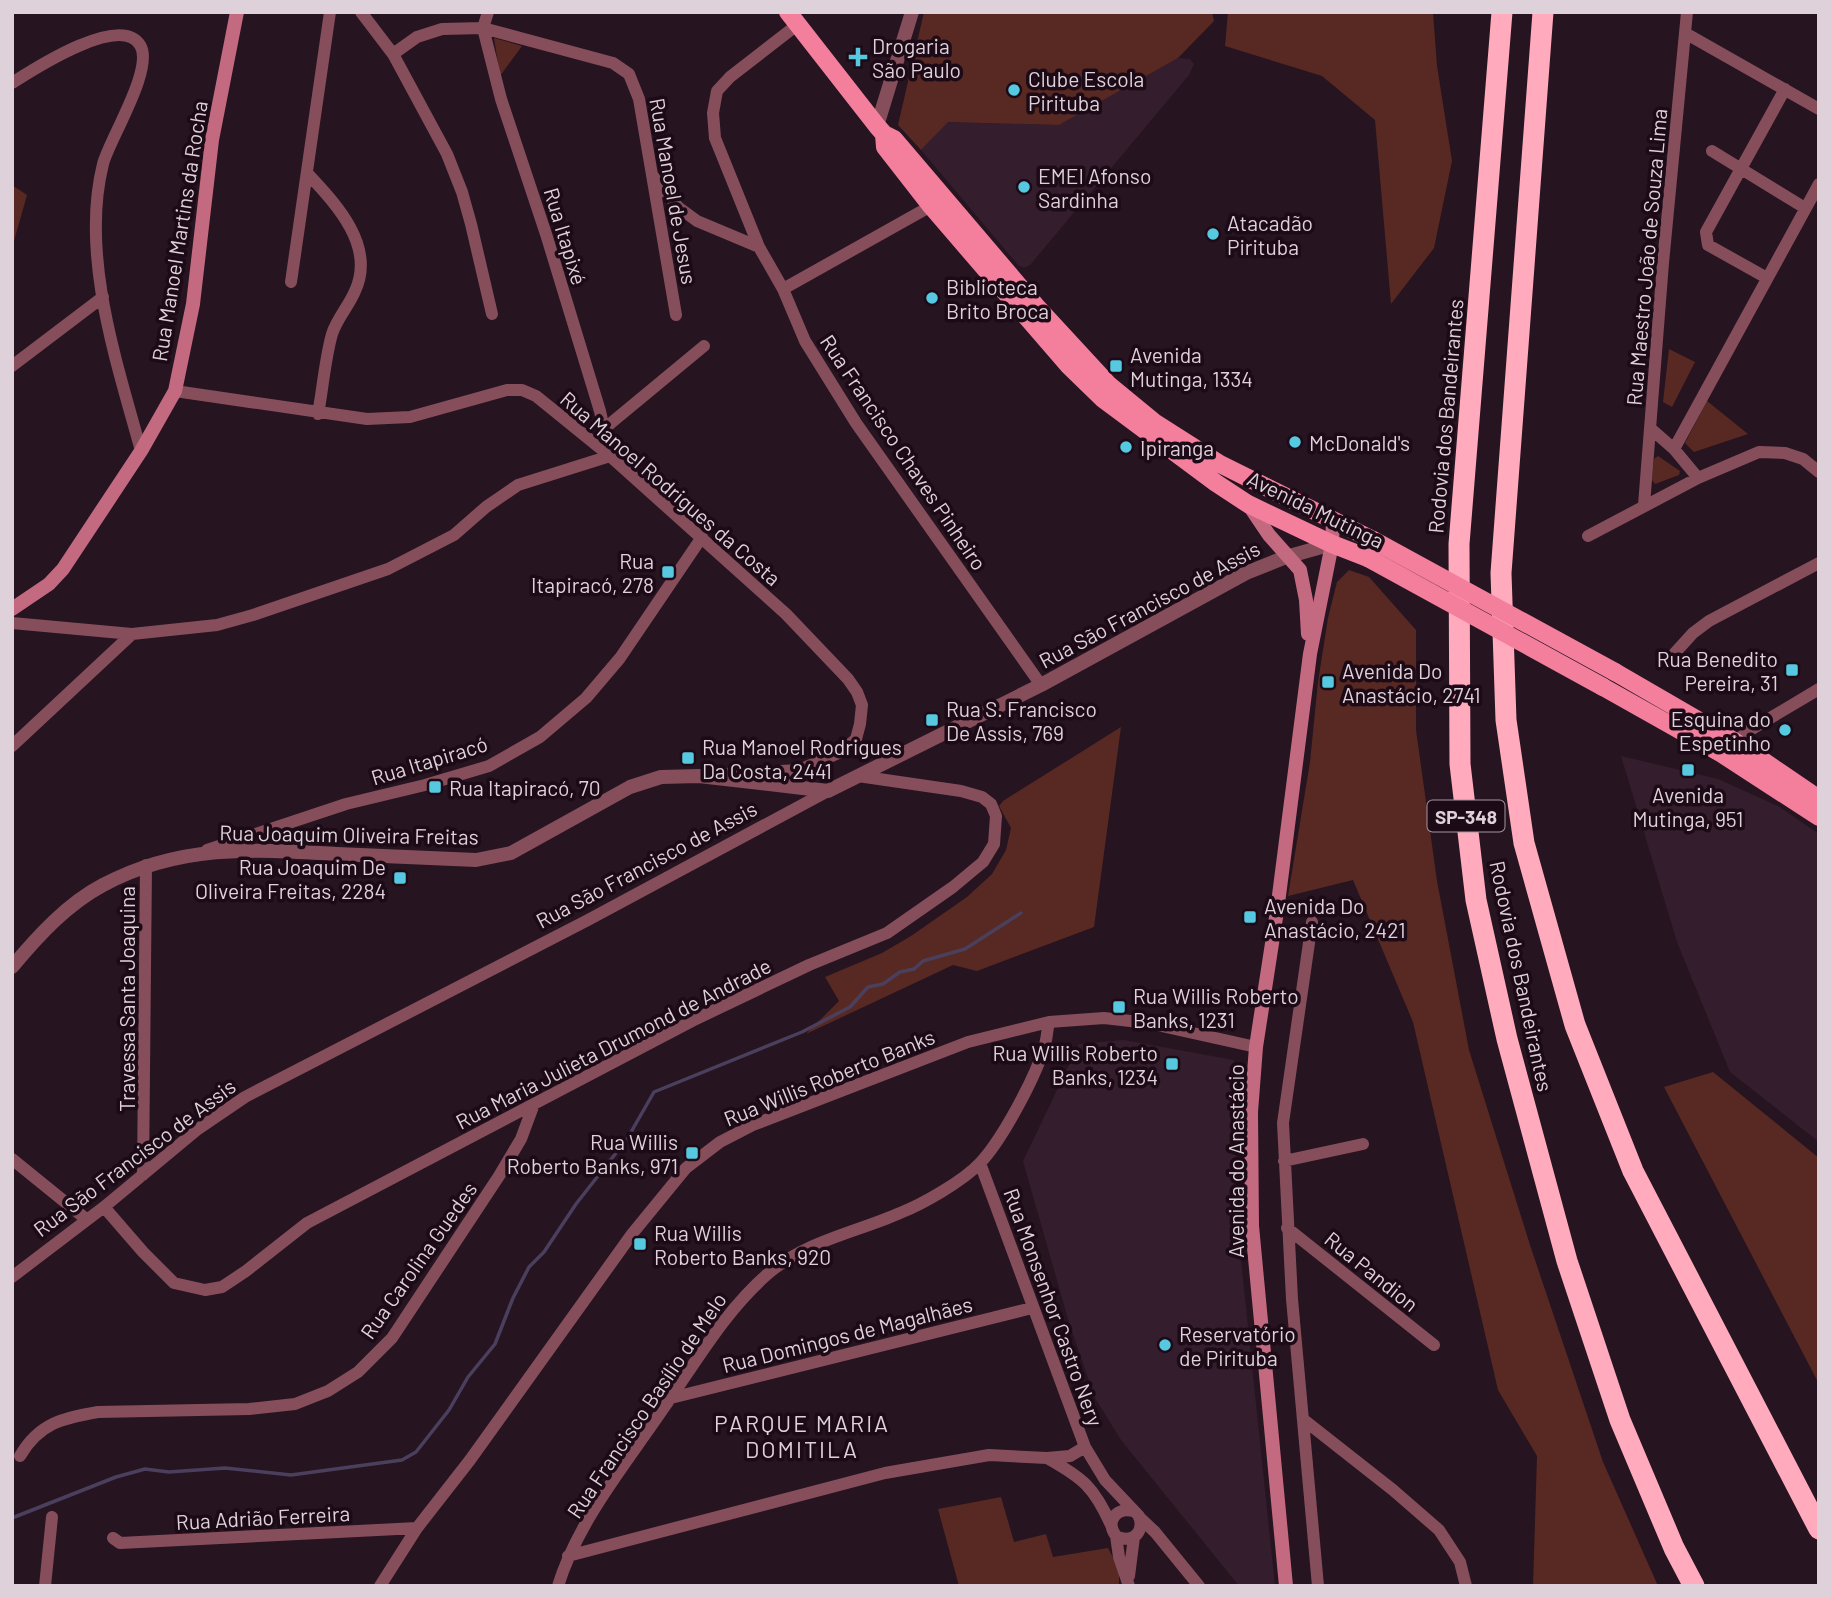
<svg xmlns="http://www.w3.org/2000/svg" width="1831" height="1598" viewBox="0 0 1831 1598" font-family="Barlow,sans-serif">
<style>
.built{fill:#341d2d}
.green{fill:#582922}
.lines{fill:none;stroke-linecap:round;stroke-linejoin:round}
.stream{stroke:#4a3f5d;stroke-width:3.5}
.minor{stroke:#864e5b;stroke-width:12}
.tertiary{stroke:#864e5b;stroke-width:14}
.secondary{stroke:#c46a80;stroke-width:14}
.primary{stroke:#f37f9d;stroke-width:18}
.motorway{stroke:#ffaabd;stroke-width:21}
.primary-bridge{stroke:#f37f9d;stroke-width:18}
.poi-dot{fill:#56c9e0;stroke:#1c0b17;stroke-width:2.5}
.labels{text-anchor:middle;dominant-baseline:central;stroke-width:7;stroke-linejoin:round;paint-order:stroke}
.shield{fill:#1c0b17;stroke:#a4969f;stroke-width:2}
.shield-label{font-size:19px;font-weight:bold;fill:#ded1d9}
.poi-label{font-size:21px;fill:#ded1d9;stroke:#1c0b17;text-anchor:start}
.street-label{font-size:21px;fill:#ded1d9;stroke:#1c0b17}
.neighbourhood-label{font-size:23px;letter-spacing:2px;fill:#ded1d9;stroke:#1c0b17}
</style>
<rect width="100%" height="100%" fill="#261420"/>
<path class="built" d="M1178,58L1190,59L1194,64L1189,75L1030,265L1024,268L1018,265L921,150L947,122L1059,125Z
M1621,756L1718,779L1778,806L1819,834V1142L1730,1072L1677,942Z
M1124,1040L1234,1060L1237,1221L1275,1586H1239L1121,1440L1095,1398L1070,1326L1023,1161L1079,1044Z"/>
<path class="green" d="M924,12H1212L1214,21L1178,58L1059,125L948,122L921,150L898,125Z
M1228,12H1433L1437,66L1452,161L1434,248L1391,304L1375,120L1322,76L1225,46Z
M494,38L522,46L500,76Z
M12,185L27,195L12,248Z
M1669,349L1695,362L1672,407L1663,402Z
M1707,401L1748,434L1694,452L1685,443Z
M1658,456L1680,471L1679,475L1655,484L1652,480L1654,459Z
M1349,570L1369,577L1416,630V730L1437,881L1469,1050L1530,1245L1603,1462L1658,1586H1533L1537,1456L1498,1390L1413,1022L1353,880L1288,896L1310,762L1318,682L1328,618L1337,582Z
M1121,727L1094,927L977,971L953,965L806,1034L839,1001L825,977L882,953L911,936L967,897L992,874L1006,850L1011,828L999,806L1003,801Z
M1713,1072L1819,1158V1384L1664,1087Z
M1001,1497L1014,1542L1046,1534L1053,1557L1108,1548L1119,1569V1586H959L938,1509Z"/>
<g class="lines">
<path class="stream" d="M12,1518L116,1477L145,1469L169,1472L225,1468L291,1475L402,1460L416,1452L449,1410L468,1377L495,1344L513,1298L529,1267L544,1252L576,1204L627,1139L654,1092L802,1032L850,1007L868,987L883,984L900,972L914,969L923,961L965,949L1021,913"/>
<path class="minor" d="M361,12L393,54L447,154L462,192L471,224L492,314
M797,25L730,77L717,91L713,113L715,138L759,247L783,289L805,341L856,423L1041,685
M1685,33L1819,109
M393,54L417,37L442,29L483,28L613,63L629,74L639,99L676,315
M12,83C34,69 120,13 140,45C155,68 109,140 103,164C80,255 117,363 141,451
M1712,151L1805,208
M308,174C336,204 376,246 355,291C349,306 337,318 332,334C325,359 323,387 318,414
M654,177L678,207L697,221L759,247
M1767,278L1708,245L1706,232L1785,89
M291,282L330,12
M783,289L931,206
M12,366L103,297
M175,391L367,419L410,417L507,390H522L536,396L610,456L786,614L848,679L857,692L862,705L860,724L856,739L841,752L799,770L724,774
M605,428L704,346
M1650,428L1674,449L1698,478
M1674,449L1819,184
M1644,505L1663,263L1687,12
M1588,536L1698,478L1759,452L1785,453L1803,459L1819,472
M12,623L132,634L217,625L253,615L388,569L454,535L486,507L518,485L610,456L600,411L546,234L501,99L483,28L488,12
M1673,655L1693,633L1709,621L1819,563
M1731,745L1750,730L1819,689
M12,746L132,634
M207,850L346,804L425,785L489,766L540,737L586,698L620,658L702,537
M1312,922L1283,1123L1292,1299L1318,1586
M12,1159L86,1219
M1284,1161L1363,1144
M980,1163L1085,1447L1105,1480L1139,1516C1145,1533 1132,1544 1116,1536C1105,1522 1116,1507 1133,1511
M143,1175L146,865
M104,1207L143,1252L174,1283L205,1290L222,1287L246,1271L307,1223L696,1019L809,965L887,933L953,887L983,862L994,844L996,816L991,804L982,797L961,791L858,776
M1287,1228L1434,1345
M12,1277L104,1207L198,1129L245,1097L588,920L828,791
M671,1398L1032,1308
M1304,1420L1393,1490L1439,1530L1460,1562L1466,1586
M20,1456C39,1423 63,1418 98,1412L249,1409L295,1404L328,1391L358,1372L392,1338L499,1176L521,1139L534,1104
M1047,1458C1083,1478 1094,1487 1111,1525
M1139,1517L1155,1532L1199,1586
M1116,1536L1119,1557L1129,1586
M113,1538L120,1543L417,1528
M568,1556L885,1473L989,1455L1047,1458L1070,1456L1085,1447
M1129,1576L1134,1537
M45,1586L52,1517
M380,1586L417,1528L470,1460L632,1234L686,1168L720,1142L753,1125L968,1042L1049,1022L1104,1018L1148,1023L1256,1047
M558,1586C578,1521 625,1465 663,1409C696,1362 726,1309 770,1272C807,1241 857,1232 900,1213C923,1204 963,1181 980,1163C1002,1140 1035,1078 1044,1048C1047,1040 1047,1030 1049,1022"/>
<path class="tertiary" d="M877,126L912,12
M12,967C38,936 67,904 103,885C180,844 253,849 337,854C383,856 430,858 476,860L511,853L630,787L661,777L699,776L828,791L1041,685L1246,573L1286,557L1332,544"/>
<path class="secondary" d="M1248,504L1269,535L1300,570L1306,600L1308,634
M12,609L49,584L63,569L141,451L175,391L193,304L212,140L237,12
M1286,1586L1252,1226L1251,1112L1256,1047L1277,911L1310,654L1332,544L1333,521"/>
<path class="primary" d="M788,12L877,126L884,134L894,139L1037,307L1109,385L1154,422L1220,464L1373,540
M884,134L885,147L931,206L1068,365L1103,399L1216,483L1248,504L1332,544L1368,558
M1615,672L1734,741L1819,799
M1603,687L1722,754L1819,817"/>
<path class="motorway" d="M1502,12L1459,544L1460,764L1476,900L1507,1039L1567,1261L1620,1420L1674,1548L1694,1586
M1543,12L1501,573L1506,720L1524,843L1575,1025L1633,1171L1819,1529"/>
<path class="primary-bridge" d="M1373,540L1615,672
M1368,558L1603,687"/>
</g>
<g class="poi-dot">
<path d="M854.5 46.5h7v7h7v7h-7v7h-7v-7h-7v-7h7z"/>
<circle cx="1014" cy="90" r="7"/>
<circle cx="1024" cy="187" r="7"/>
<circle cx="1213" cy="234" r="7"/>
<circle cx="932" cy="298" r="7"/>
<rect x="1109" y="359" width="14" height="14" rx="3.5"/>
<circle cx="1295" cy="442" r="7"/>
<circle cx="1126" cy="447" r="7"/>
<rect x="661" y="565" width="14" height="14" rx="3.5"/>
<rect x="1785" y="663" width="14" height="14" rx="3.5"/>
<rect x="1321" y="675" width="14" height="14" rx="3.5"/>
<rect x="925" y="713" width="14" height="14" rx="3.5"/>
<circle cx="1785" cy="730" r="7"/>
<rect x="681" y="751" width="14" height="14" rx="3.5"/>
<rect x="1681" y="763" width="14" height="14" rx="3.5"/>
<rect x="428" y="780" width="14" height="14" rx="3.5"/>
<rect x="393" y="871" width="14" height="14" rx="3.5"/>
<rect x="1243" y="910" width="14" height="14" rx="3.5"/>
<rect x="1112" y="1000" width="14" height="14" rx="3.5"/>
<rect x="1165" y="1057" width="14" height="14" rx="3.5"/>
<rect x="685" y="1146" width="14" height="14" rx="3.5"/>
<rect x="633" y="1237" width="14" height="14" rx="3.5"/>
<circle cx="1165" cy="1345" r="7"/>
</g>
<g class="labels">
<rect class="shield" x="1427.5" y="800.5" width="77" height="31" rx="5"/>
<g class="shield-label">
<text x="1466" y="816">SP-348</text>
</g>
<g class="poi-label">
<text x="872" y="45">Drogaria<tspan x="872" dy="24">São Paulo</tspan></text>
<text x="1028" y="78">Clube Escola<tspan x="1028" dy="24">Pirituba</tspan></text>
<text x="1038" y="175">EMEI Afonso<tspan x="1038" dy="24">Sardinha</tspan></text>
<text x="1227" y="222">Atacadão<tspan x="1227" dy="24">Pirituba</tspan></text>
<text x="946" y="286">Biblioteca<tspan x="946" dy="24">Brito Broca</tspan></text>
<text x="1130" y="354">Avenida<tspan x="1130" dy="24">Mutinga, 1334</tspan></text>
<text x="1309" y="442">McDonald's</text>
<text x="1140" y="447">Ipiranga</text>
<text x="654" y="560" text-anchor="end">Rua<tspan x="654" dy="24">Itapiracó, 278</tspan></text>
<text x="1778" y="658" text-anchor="end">Rua Benedito<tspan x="1778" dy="24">Pereira, 31</tspan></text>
<text x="1342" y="670">Avenida Do<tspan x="1342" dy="24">Anastácio, 2741</tspan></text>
<text x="946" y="708">Rua S. Francisco<tspan x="946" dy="24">De Assis, 769</tspan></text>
<text x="1771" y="718" text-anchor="end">Esquina do<tspan x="1771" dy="24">Espetinho</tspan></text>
<text x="702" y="746">Rua Manoel Rodrigues<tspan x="702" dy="24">Da Costa, 2441</tspan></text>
<text x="449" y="787">Rua Itapiracó, 70</text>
<text x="1688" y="794" text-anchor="middle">Avenida<tspan x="1688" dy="24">Mutinga, 951</tspan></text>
<text x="386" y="866" text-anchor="end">Rua Joaquim De<tspan x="386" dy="24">Oliveira Freitas, 2284</tspan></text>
<text x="1264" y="905">Avenida Do<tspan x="1264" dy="24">Anastácio, 2421</tspan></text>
<text x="1133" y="995">Rua Willis Roberto<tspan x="1133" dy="24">Banks, 1231</tspan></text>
<text x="1158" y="1052" text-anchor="end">Rua Willis Roberto<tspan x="1158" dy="24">Banks, 1234</tspan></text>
<text x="678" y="1141" text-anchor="end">Rua Willis<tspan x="678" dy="24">Roberto Banks, 971</tspan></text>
<text x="654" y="1232">Rua Willis<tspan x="654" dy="24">Roberto Banks, 920</tspan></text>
<text x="1179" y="1333">Reservatório<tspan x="1179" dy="24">de Pirituba</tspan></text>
</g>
<g class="street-label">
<text transform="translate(674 191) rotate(80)">Rua Manoel de Jesus</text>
<text transform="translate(179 231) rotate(-81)">Rua Manoel Martins da Rocha</text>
<text transform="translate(566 236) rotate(73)">Rua Itapixé</text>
<text transform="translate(1646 257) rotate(-85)">Rua Maestro João de Souza Lima</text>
<text transform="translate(1445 416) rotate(-85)">Rodovia dos Bandeirantes</text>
<text transform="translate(904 452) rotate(56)">Rua Francisco Chaves Pinheiro</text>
<text transform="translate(671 488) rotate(41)">Rua Manoel Rodrigues da Costa</text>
<text transform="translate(1316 509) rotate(26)">Avenida Mutinga</text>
<text transform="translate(1149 604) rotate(-28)">Rua São Francisco de Assis</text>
<text transform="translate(429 760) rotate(-17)">Rua Itapiracó</text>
<text transform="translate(349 834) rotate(1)">Rua Joaquim Oliveira Freitas</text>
<text transform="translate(646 864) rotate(-28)">Rua São Francisco de Assis</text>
<text transform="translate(1522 976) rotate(78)">Rodovia dos Bandeirantes</text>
<text transform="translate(126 999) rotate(-90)">Travessa Santa Joaquina</text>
<text transform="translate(613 1043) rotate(-27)">Rua Maria Julieta Drumond de Andrade</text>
<text transform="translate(829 1077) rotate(-22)">Rua Willis Roberto Banks</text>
<text transform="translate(134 1157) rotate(-37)">Rua São Francisco de Assis</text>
<text transform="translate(1235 1161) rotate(-90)">Avenida do Anastácio</text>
<text transform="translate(418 1260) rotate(-55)">Rua Carolina Guedes</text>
<text transform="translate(1372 1271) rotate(39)">Rua Pandion</text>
<text transform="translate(1054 1307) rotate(70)">Rua Monsenhor Castro Nery</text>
<text transform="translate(847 1334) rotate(-14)">Rua Domingos de Magalhães</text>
<text transform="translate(646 1405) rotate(-56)">Rua Francisco Basílio de Melo</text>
<text transform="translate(263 1517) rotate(-3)">Rua Adrião Ferreira</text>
</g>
<g class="neighbourhood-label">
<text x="802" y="1423">PARQUE MARIA<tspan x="802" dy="26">DOMITILA</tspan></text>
</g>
</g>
<rect width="1831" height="1598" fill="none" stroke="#ded1d9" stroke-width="28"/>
</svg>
